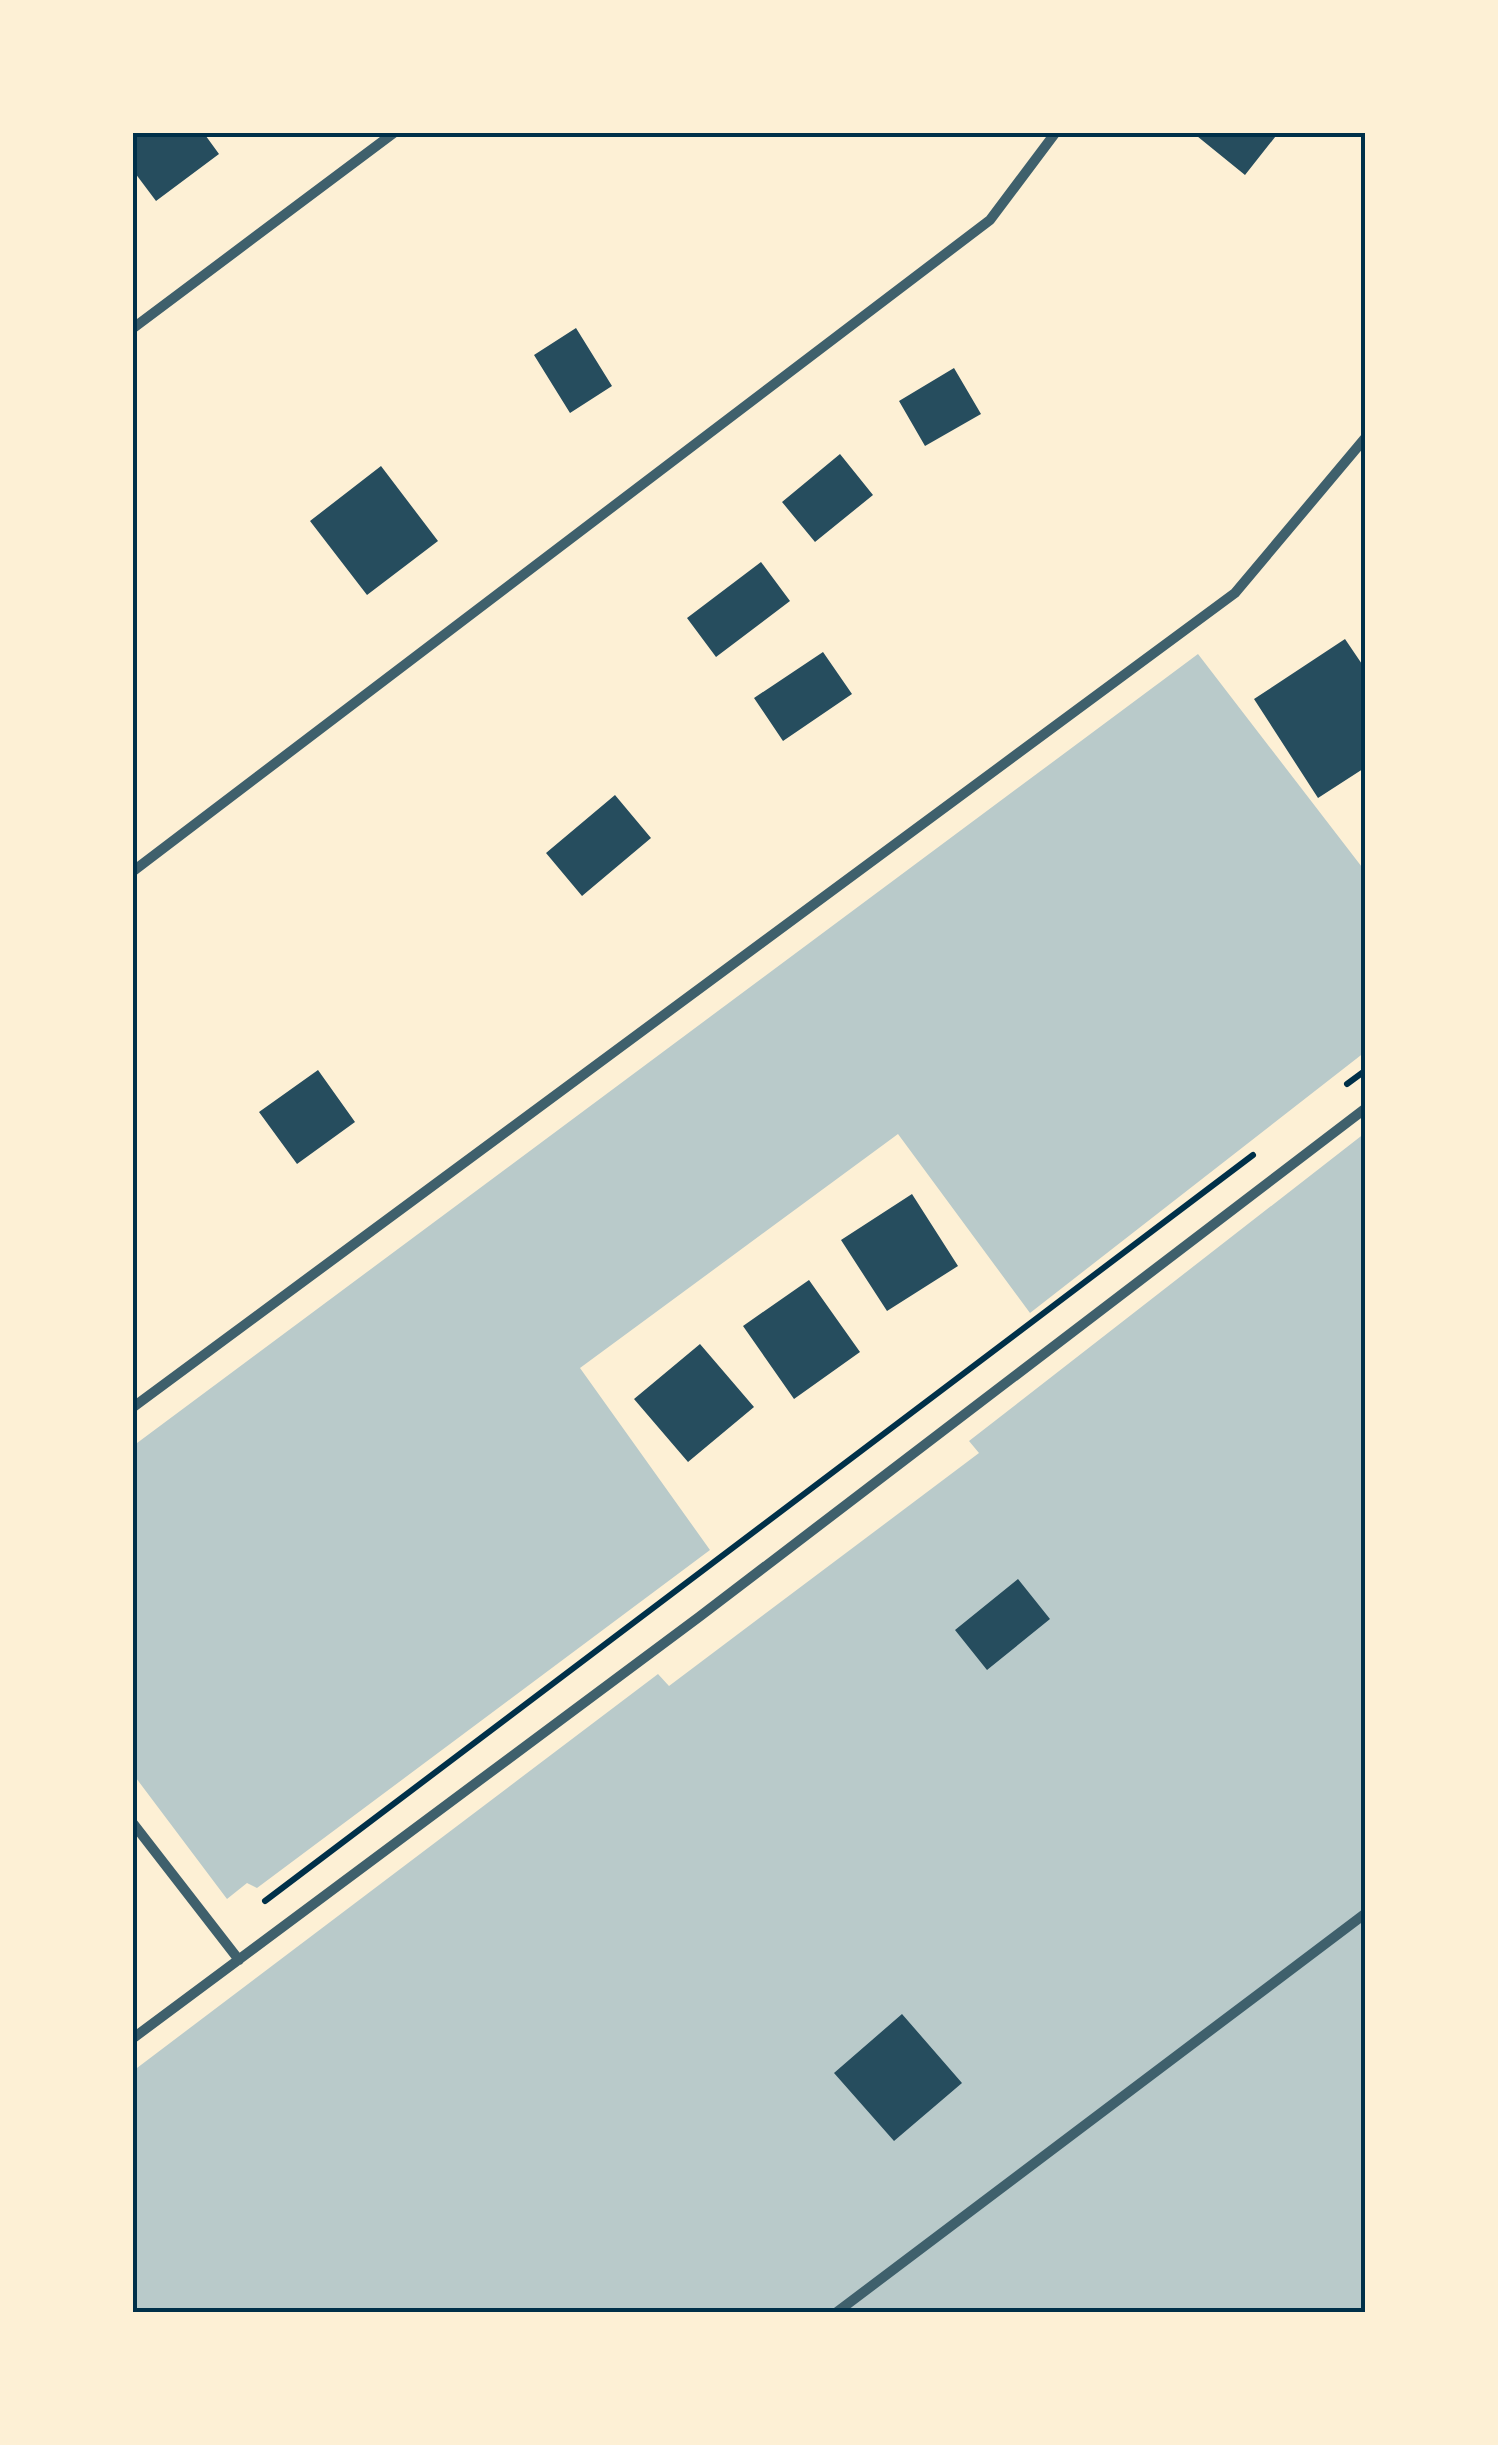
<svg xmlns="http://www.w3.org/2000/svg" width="1498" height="2445" viewBox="0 0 1498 2445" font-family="'Fira Sans',sans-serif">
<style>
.green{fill:#b9caca}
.building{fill:#264d5e}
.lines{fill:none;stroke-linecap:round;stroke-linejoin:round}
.path{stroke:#003049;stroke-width:6}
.minor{stroke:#3f606c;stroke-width:10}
.neatline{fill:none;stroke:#003049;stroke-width:4}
</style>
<rect width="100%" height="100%" fill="#fdf0d5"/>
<path class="green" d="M1198,654L1365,871V1052L1030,1313L898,1134L580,1368L710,1550L257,1888L247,1883L227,1899L133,1774V1446Z
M1365,1133V2312H133V2071L658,1674L669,1686L979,1453L969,1441Z"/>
<path class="building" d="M132,132H203L219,154L156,201L132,169Z
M1192,132H1279L1245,175Z
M576,328L612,386L570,413L534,355Z
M954,368L981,414L925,446L899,401Z
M840,454L873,495L815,542L782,502Z
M381,466L438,541L367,595L310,521Z
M761,562L790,601L716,657L687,618Z
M1345,639L1366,670V767L1318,798L1254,699Z
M823,652L852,694L783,741L754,698Z
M615,795L651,838L582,896L546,853Z
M318,1070L355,1122L297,1164L259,1112Z
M912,1194L958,1266L887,1311L841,1240Z
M809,1280L860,1352L794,1399L743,1326Z
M700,1344L754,1407L688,1462L634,1399Z
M1018,1579L1050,1619L987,1670L955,1630Z
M902,2014L962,2083L894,2141L834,2073Z"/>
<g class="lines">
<path class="path" d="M1347,1084L1366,1070
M265,1901L1253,1155"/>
<path class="minor" d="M132,329L395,132
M132,872L990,220L1056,132
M132,1408L1235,593L1366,437
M132,1822L239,1960
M132,2039L699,1617L1366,1108
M837,2312L1366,1913"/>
</g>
<rect width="1498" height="2445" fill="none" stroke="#fdf0d5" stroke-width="270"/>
<rect x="135" y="135" width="1228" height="2175" class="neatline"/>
</svg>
